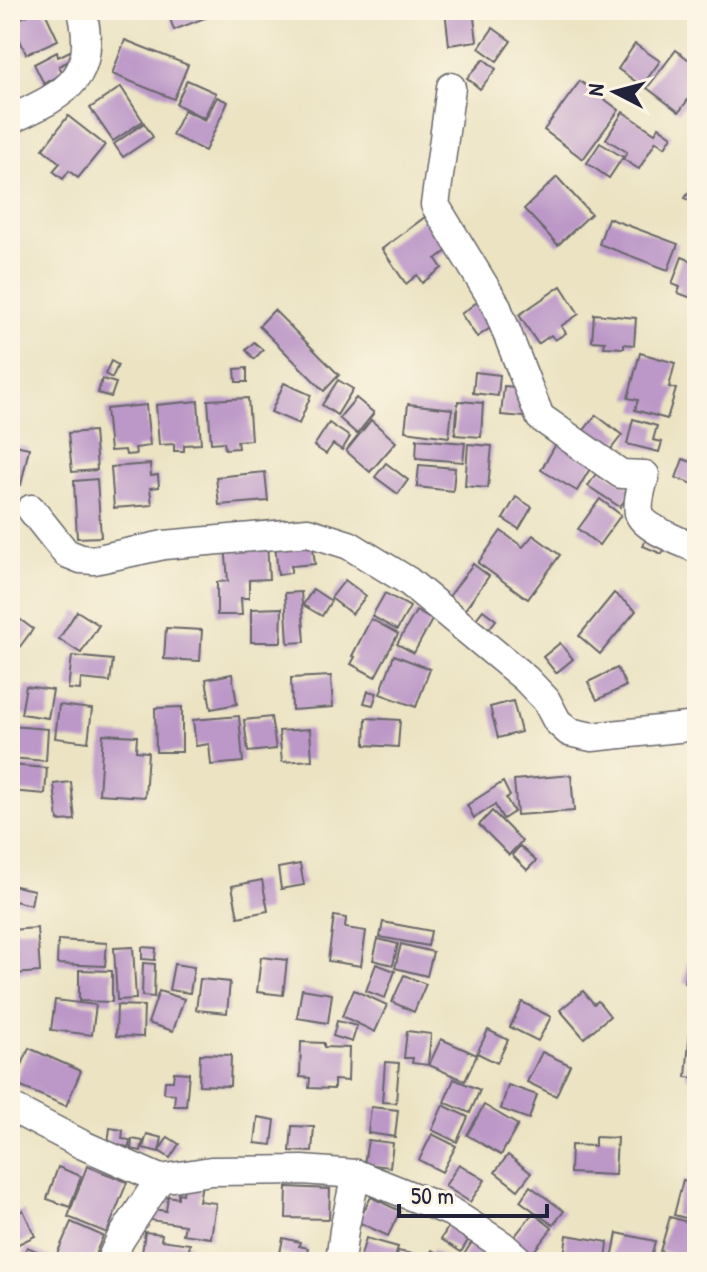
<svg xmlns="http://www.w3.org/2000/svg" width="707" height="1272" viewBox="0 0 707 1272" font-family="'Patrick Hand',sans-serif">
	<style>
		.building { fill: #bc98c8 }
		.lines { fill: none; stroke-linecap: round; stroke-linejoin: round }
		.minor-casing { stroke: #68666a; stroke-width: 31 }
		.minor { stroke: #fff; stroke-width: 28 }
	</style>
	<rect width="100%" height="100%" fill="#fcf5e5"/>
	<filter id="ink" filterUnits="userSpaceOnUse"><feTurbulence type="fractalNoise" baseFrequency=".0125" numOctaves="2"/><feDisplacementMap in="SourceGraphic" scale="16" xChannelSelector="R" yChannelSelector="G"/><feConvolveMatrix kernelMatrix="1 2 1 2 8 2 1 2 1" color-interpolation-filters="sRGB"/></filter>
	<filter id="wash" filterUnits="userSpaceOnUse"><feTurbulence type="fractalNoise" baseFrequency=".006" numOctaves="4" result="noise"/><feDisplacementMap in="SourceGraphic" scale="32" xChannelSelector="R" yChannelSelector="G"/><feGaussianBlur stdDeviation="1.8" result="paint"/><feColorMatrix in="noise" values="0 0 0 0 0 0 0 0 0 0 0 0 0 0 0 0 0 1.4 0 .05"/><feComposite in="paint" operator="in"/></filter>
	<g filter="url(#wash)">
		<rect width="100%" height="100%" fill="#ebe3c2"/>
		<g id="blocks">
			<g class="building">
				<path d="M39,10H44L58,40L26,54L12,22Z"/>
				<path d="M167,10H213L215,14L174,30Z"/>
				<path d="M445,10H473L477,41L449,45Z"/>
				<path d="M493,28L511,41L497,61L479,48Z"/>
				<path d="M125,40L188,65L174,99L112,74Z"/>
				<path d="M635,44L660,61L642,86L618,69Z"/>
				<path d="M78,47L81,55L59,66L63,74L44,84L34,64L57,52L58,57Z"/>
				<path d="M676,50L697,66V87L679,112L647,88Z"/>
				<path d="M484,59L496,69L480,89L467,78Z"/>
				<path d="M187,80L216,93L204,118L176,104Z"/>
				<path d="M580,81L619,110L583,159L544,130Z"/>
				<path d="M121,87L143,121L113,141L90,108Z"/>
				<path d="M217,97L228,102L205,151L172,135L184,110L205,120Z"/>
				<path d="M623,112L655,133L659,127L672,136L665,147L656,141L639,169L623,159L627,152L606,139Z"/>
				<path d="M68,116L105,145L78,178L69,171L63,179L53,171L60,163L43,149Z"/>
				<path d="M144,123L153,137L123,157L114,144Z"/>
				<path d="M600,143L623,157L609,178L587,163Z"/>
				<path d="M557,177L591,214L558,245L524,209Z"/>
				<path d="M697,180V206L685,198Z"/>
				<path d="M425,217L448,250L436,259L442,268L422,283L417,275L406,284L382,249Z"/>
				<path d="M608,218L678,244L668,270L599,244Z"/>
				<path d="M682,257L697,263V300L678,293L680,287L672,284Z"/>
				<path d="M561,286L579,314L561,326L566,333L555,340L551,335L538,344L519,315Z"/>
				<path d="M480,300L496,324L477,337L461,314Z"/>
				<path d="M274,310L339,375L324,391L259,326Z"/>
				<path d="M594,314L636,318L634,345L624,344V348L604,347L605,342L592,341Z"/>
				<path d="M254,342L263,350L254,359L246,350Z"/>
				<path d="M640,353L675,363L669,387L676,389L667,419L635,410L638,400L628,398Z"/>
				<path d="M111,361L118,365L112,378L105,374Z"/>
				<path d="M247,368V382H236L235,369Z"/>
				<path d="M475,372L500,375L498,396L473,393Z"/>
				<path d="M102,379L116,383L111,397L98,393Z"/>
				<path d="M338,380L353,389L337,415L322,405Z"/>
				<path d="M284,383L311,395L299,424L271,412Z"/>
				<path d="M504,386L527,388L524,417L501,415Z"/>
				<path d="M248,398L251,440L237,441L238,448L225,449L224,442L211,443L208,400Z"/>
				<path d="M356,398L374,413L357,434L339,418Z"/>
				<path d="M198,401L201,444L184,445V451H174V444L159,445L156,405Z"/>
				<path d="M458,401L483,403L481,437L455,435Z"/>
				<path d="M408,404L452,409L449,437L405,431Z"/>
				<path d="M146,405L150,446L135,448L136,454L126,455L125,450L110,451L106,409Z"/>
				<path d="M596,415L622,435L607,454L581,434Z"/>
				<path d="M633,419L657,426L653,440L662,442L659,452L627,444Z"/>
				<path d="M371,420L396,442L370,472L346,451Z"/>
				<path d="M329,423L350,437L342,450L333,444L326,454L314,446Z"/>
				<path d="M94,431L97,470L72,472L68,433Z"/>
				<path d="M417,439L465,443L463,462L416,458Z"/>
				<path d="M559,439L595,460L577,491L541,470Z"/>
				<path d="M10,444L29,448L21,485L10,482Z"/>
				<path d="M468,444L492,446L488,488L465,486Z"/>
				<path d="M683,459L697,464L693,484L676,478Z"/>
				<path d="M386,463L408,480L398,494L375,477Z"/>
				<path d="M150,464L151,476L158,475L159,487L150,488L152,505L114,508L111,467Z"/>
				<path d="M419,465L455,468L453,491L417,487Z"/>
				<path d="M600,468L632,489L620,507L588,486Z"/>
				<path d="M265,472L268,501L219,505L216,477Z"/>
				<path d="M97,479L101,537L77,538L74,481Z"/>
				<path d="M516,497L532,507L519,529L503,519Z"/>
				<path d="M600,499L621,515L599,545L578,529Z"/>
				<path d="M501,531L523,547L533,535L560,555L528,599L478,563Z"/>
				<path d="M649,532L667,540L662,554L643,546Z"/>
				<path d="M312,540L315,564L291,566V573L278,575L275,543Z"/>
				<path d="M267,541L269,579L249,580V598H241L242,615H217V582L228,581L225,544Z"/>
				<path d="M473,564L489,576L464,611L448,598Z"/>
				<path d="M345,580L366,596L352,614L331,598Z"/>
				<path d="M313,589L331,601L322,616L303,605Z"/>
				<path d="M301,592L305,642L288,643L285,593Z"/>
				<path d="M385,593L410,607L397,630L372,616Z"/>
				<path d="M614,593L636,611L600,654L579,636Z"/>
				<path d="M282,608L281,642H251V609Z"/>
				<path d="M483,610L496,620L489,629L476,619Z"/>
				<path d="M77,611L99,625L81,653L59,639Z"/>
				<path d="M416,611L432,620L414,653L397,644Z"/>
				<path d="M10,612L33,629L13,656L10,654Z"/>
				<path d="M371,619L398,634L375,677L351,664L355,657L352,656Z"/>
				<path d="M166,628L202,630L200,661L164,659Z"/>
				<path d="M560,643L573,659L556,673L543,657Z"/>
				<path d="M394,655L430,669L416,707L380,694Z"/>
				<path d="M72,656L113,660L110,682L81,679L80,690L68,689Z"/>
				<path d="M617,668L626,686L597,700L588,682Z"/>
				<path d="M232,674L237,704L211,709L206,679Z"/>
				<path d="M331,676L333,707L292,710L291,678Z"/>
				<path d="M26,686L53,690L48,718L21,714Z"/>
				<path d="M368,691L377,693L373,705L364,703Z"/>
				<path d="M513,701L521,732L498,738L490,707Z"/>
				<path d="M59,705L92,709L88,742L55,738Z"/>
				<path d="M182,707V752H156L155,708Z"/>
				<path d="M239,716L243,762L211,765L209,744L196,746L193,720Z"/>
				<path d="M271,717L276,749L248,752L244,720Z"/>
				<path d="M366,718L400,720L398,747L365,745Z"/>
				<path d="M10,726L48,729L46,761L10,758Z"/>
				<path d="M310,729L312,760L282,762L279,731Z"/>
				<path d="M103,734L137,736L136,751L148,752L145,797L99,794Z"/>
				<path d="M10,765L47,768L45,794L10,791Z"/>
				<path d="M571,775L574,811L517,815L514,780Z"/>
				<path d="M71,782L75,820L58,821L54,784Z"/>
				<path d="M503,782L510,796L506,798L514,812L503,819L495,805L474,818L467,805Z"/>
				<path d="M492,811L522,841L509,855L479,825Z"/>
				<path d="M520,846L536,861L527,870L512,855Z"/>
				<path d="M300,864L304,885L281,889L278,868Z"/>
				<path d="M262,880L268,911L238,917L232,886Z"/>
				<path d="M10,885L34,890L31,905L10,900Z"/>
				<path d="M334,916L346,918L345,928L366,931L361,966L328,961Z"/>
				<path d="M383,922L431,931L428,946L380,937Z"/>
				<path d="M37,928L40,972L13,974L10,930Z"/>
				<path d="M378,939L398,944L393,965L373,960Z"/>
				<path d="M58,940L107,943L105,966L57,964Z"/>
				<path d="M401,944L433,952L427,976L395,968Z"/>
				<path d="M133,947L136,999L117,1000L114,948Z"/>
				<path d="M142,947L156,948L155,960L142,959Z"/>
				<path d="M261,957L287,960L283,995L257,992Z"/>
				<path d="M143,963L155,964L154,997L142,996Z"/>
				<path d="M687,963L697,965V1009L692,1008L695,985L684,983Z"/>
				<path d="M174,964L194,967L190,993L169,990Z"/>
				<path d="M376,964L395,971L385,998L366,991Z"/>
				<path d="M79,970L112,971V1002L79,1001Z"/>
				<path d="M404,975L426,984L414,1012L392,1002Z"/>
				<path d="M200,979L230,982L227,1013L196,1010Z"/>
				<path d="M302,989L332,994L328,1023L297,1018Z"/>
				<path d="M354,990L387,1005L375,1032L342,1016Z"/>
				<path d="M159,991L184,999L173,1031L148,1023Z"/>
				<path d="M583,991L594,1004L598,1001L610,1016L584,1038L560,1010Z"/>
				<path d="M55,1000L96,1005L92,1035L51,1030Z"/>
				<path d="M522,1002L551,1017L538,1041L510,1027Z"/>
				<path d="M117,1005L144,1006L143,1037L116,1036Z"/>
				<path d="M337,1021L357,1026L352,1042L333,1036Z"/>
				<path d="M690,1029L697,1030V1078L686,1077Z"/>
				<path d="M488,1030L508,1040L497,1063L477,1053Z"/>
				<path d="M407,1031L431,1034L428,1065L412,1063L413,1058H404Z"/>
				<path d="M441,1039L477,1055L465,1081L429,1065Z"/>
				<path d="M301,1042L324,1043V1047L349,1048L348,1081L334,1080V1089L309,1088L310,1078L300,1077Z"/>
				<path d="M29,1048L81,1071L66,1106L14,1084Z"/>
				<path d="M542,1052L570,1065L556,1096L527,1082Z"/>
				<path d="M200,1054L231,1055L230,1086L199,1085Z"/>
				<path d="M385,1062L399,1063L396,1103L382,1102Z"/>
				<path d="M174,1072L189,1073L186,1106H174L175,1094L164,1093L165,1081H173Z"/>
				<path d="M454,1079L480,1090L470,1113L444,1102Z"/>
				<path d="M508,1085L537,1095L529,1119L501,1109Z"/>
				<path d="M443,1105L468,1117L457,1142L432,1130Z"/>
				<path d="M484,1105L518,1125L501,1155L467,1135Z"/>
				<path d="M371,1107L398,1110L395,1137L368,1133Z"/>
				<path d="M258,1117L275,1120L272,1145L255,1143Z"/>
				<path d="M292,1126L314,1127L312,1152L290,1151Z"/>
				<path d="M110,1128L123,1130L122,1139L130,1140L129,1147L108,1144Z"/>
				<path d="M147,1134L162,1138L159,1152L143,1148Z"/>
				<path d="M432,1134L456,1146L442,1172L419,1160Z"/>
				<path d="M168,1137L179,1144L170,1158L159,1151Z"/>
				<path d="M595,1137L617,1138L615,1175L570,1173L571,1145L595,1146Z"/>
				<path d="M132,1139L143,1141L141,1151L131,1149Z"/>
				<path d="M368,1140L393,1143L390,1167L364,1164Z"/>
				<path d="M696,1146H697V1177L688,1175Z"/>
				<path d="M508,1155L531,1173L518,1190L495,1172Z"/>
				<path d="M459,1164L485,1180L470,1202L445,1186Z"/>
				<path d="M87,1166L127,1182L107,1233L68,1217Z"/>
				<path d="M58,1167L81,1176L70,1207L47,1199Z"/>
				<path d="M683,1180L697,1183V1221L674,1215Z"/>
				<path d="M185,1181L202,1184L199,1201L216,1203L211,1238L183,1234L185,1225L150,1220L152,1209L166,1211L168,1196L178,1198V1193L183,1194Z"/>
				<path d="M530,1186L564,1211L553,1225L520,1201Z"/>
				<path d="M287,1187L330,1189L329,1219L286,1218Z"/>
				<path d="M371,1197L400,1211L388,1236L358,1222Z"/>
				<path d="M23,1210L35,1236L10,1248V1216Z"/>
				<path d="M533,1213L552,1228L530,1256L511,1241Z"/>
				<path d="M670,1217L697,1225L695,1261L660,1251Z"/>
				<path d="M453,1219L473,1232L461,1252L441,1239Z"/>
				<path d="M71,1222L103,1236L92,1262H76L57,1254Z"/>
				<path d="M145,1232L162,1234L161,1240L190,1244L187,1262H161L162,1256L142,1253Z"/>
				<path d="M617,1233L655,1241L650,1262L612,1259Z"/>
				<path d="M567,1235L608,1242L606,1262H563Z"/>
				<path d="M476,1236L499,1252L493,1262H470L463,1256Z"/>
				<path d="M283,1238L300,1242L299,1246L308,1248L305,1262L294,1261L296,1256L280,1253Z"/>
				<path d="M366,1238L398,1247L394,1262H359Z"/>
				<path d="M27,1247L51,1257L49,1262H20Z"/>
				<path d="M432,1250L453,1262H425Z"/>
				<path d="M398,1251L417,1255L416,1262H396Z"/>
			</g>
		</g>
	</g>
	<g filter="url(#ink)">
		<use href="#blocks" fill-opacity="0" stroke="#68666a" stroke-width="2"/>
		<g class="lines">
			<g class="minor-casing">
				<g id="minor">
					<path d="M451,87L435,205L496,305L540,417L621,474L645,475C642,487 637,500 639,513C643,528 682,542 697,549"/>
					<path d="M10,120C66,93 98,80 82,10"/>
					<path d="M31,509L66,553L81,559L94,560L164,545L308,532L349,545L408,581L526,679L546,700L557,721L569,732L592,737L697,726"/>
					<path d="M10,1107L83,1145L160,1179L211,1171L303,1170L356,1174L451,1212L502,1245L521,1262"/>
					<path d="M110,1262L120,1240L160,1179"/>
					<path d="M340,1262L344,1230L356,1174"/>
				</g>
			</g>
			<use href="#minor" class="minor"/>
		</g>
	</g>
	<rect width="707" height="1272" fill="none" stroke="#fcf5e5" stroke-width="40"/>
	<g transform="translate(615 92) rotate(276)" stroke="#fcf5e5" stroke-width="6" paint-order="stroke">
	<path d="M0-6L14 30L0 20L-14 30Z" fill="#22223b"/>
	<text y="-12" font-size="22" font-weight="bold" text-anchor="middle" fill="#22223b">N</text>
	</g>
	<path d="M399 1204v12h148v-12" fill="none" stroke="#22223b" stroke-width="4"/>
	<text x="411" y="1204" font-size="24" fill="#22223b" stroke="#fcf5e5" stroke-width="6" paint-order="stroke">50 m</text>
</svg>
